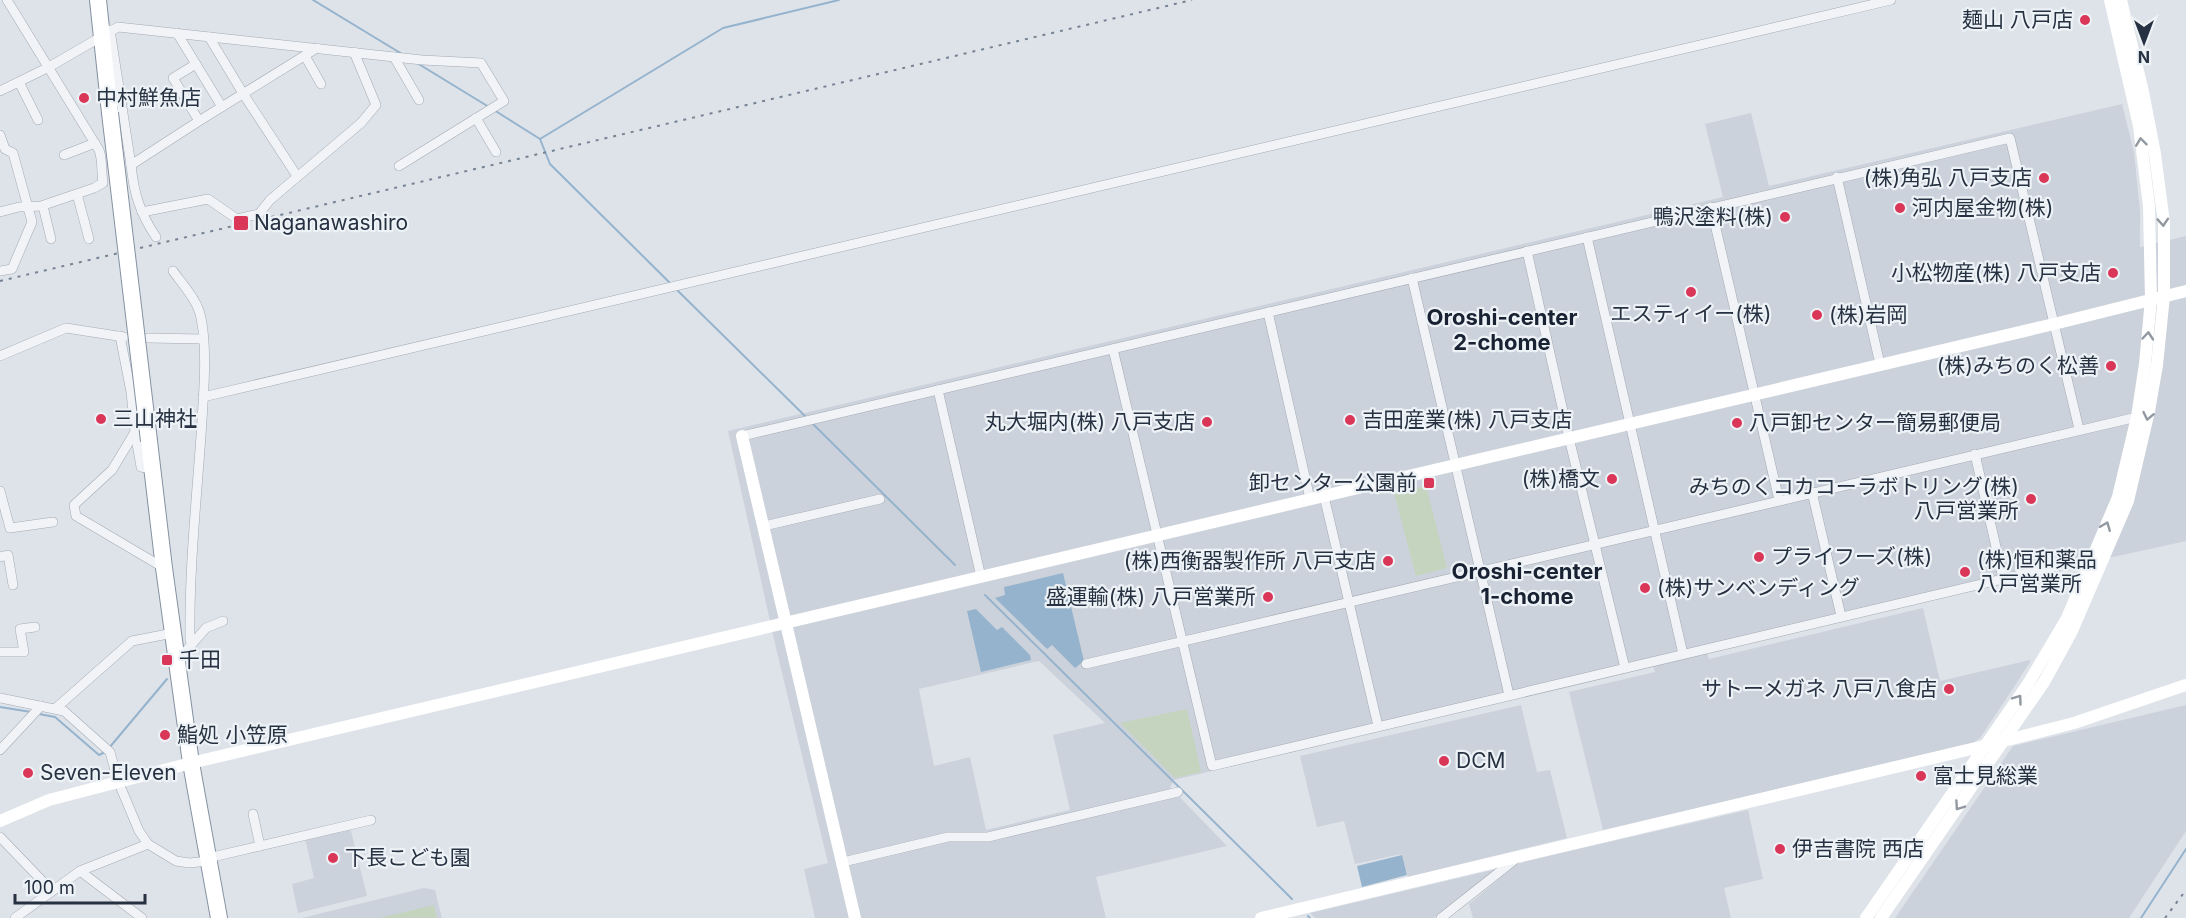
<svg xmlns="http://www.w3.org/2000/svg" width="2186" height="918" viewBox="0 0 2186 918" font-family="Inter,'Noto Sans JP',sans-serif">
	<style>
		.built { fill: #ccd2db; fill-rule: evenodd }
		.green { fill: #c5d4be }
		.water { fill: #95b3cd }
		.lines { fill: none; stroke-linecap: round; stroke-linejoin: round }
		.stream { stroke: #95b3cd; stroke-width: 2 }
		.street-casing { stroke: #a3aab3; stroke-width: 10 }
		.highway-casing { stroke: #8491a1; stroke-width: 18 }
		.street { stroke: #f1f3f7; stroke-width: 9 }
		.secondary { stroke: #fff; stroke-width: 12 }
		.highway { stroke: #fff; stroke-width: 16 }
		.rail { stroke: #768394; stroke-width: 2; stroke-dasharray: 3 6; stroke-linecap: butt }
		.highway-bridge-casing { stroke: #8491a1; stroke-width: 18; stroke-linecap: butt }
		.highway-bridge { stroke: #fff; stroke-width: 16 }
		.oneway { stroke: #9298a0 }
		.poi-dot { fill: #da3658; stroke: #edf2f6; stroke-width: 2 }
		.labels { text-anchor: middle; stroke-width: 4.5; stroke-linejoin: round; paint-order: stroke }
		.poi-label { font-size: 21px; fill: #263141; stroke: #edf2f6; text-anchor: start }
		.neighbourhood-label { font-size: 22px; font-weight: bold; fill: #182232; stroke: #edf2f6 }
	</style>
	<rect width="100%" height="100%" fill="#dee3e9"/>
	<g class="built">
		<path d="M2122,104L2134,152L2140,211V247L2186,236V541L2118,556L2083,562L1707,653L1709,659L1923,608L1940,681L2030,660V662L2014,687L1980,738L1973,743L1603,830L1569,692L1655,672L1653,666L1174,780L1170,787L1227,846L1096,877L1106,918H815L804,869L828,863L776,648L728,431L1723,197L1705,124L1751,113L1769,186ZM1039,661L1105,723L1053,735L1070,810L986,830L970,757L934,766L919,689Z"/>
		<path d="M1521,705L1537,772L1550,770L1567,838L1408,877L1401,854L1355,864L1344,821L1317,827L1300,756Z"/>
		<path d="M2186,705V831L2129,918H1895L2013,746Z"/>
		<path d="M1748,810L1763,879L1724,888L1731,918H1473L1469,904L1516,865L1526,861Z"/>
		<path d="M350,827L367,896L298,913L292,884L314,878L305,838Z"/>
		<path d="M1497,869L1434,918H1315L1310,913Z"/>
		<path d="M424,888L435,890L442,918H302Z"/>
	</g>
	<g class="green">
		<path d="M1426,486L1447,568L1416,576L1394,493Z"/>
		<path d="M1187,709L1201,772L1175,778L1120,723Z"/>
		<path d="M434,905L437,918H379Z"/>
	</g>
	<g class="water">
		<path d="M1063,573L1084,661L1075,668L1052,645L1047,649L995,598L1005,595L1004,587Z"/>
		<path d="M976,609L997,630L1002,627L1030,655L1031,660L981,672L967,611Z"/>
		<path d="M1402,855L1407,875L1362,887L1357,866Z"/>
	</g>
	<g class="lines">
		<g class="stream">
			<path d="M313,0L402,54"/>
			<path d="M417,63L489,107"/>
			<path d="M494,110L540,139L550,164L671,284"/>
			<path d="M540,139L723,28L839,0"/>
			<path d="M675,288L806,417"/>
			<path d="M812,423L955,565"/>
			<path d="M985,595L1292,899"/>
			<path d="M0,707L31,712"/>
			<path d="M39,714L55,717L99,755L105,752"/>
			<path d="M109,748L167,679"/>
			<path d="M1308,916L1310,918"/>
			<path d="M2141,918L2186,849"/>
		</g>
		<g class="street-casing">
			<g id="street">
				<path d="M110,30L131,165L199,121L317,48"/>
				<path d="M177,33L222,107"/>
				<path d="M209,37L244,95L297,176"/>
				<path d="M305,56L321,84"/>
				<path d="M394,57L419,100"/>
				<path d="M196,64L173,78L199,121"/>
				<path d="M19,82L38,120"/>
				<path d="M0,91L49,67L118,27L422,60L481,63L504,101L399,166"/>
				<path d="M476,118L496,152"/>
				<path d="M0,135L5,149L13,153L32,222L12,269L0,271"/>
				<path d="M64,155L95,143"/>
				<path d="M131,165C134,194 140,213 156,237"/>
				<path d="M1837,177L1880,364"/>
				<path d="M77,194L89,239"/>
				<path d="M43,206L51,239"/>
				<path d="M1711,207L1779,500"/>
				<path d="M0,212L19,207L41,206L94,188L103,183C101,171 103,161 99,150L7,0"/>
				<path d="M142,212L208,199L237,219L259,214L270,200L361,123L376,105L354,52"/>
				<path d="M1587,237L1683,654"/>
				<path d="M1527,251L1569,438L1625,668"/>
				<path d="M173,271C183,285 198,301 201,318C208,352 203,400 201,436C196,504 189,572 190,640L192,643"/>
				<path d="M1412,278L1509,695"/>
				<path d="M1268,312L1310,499"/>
				<path d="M120,336L131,392L135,432L112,470L74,505L76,516L164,568"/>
				<path d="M148,338L203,339"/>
				<path d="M1113,349L1212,766L2075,562L2094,570"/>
				<path d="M0,356L66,328L124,337"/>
				<path d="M938,390L981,577"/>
				<path d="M203,397L1891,0"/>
				<path d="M135,432L141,467L152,469"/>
				<path d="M742,436L2010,138L2079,429"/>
				<path d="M1975,454L2003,578"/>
				<path d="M0,491L10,528L53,522"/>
				<path d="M1812,492L1841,616"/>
				<path d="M1324,496L1378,726"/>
				<path d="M764,526L880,499"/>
				<path d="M0,557L8,555L13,585"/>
				<path d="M0,652H24L20,629L35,627"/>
				<path d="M178,660L206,628L223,621"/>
				<path d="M1086,664L2137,417"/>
				<path d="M0,698L64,711L110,752L118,781L139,831L148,844L176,861L189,863L209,861"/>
				<path d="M56,708L132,641L173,633"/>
				<path d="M0,750L41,706"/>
				<path d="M253,814L260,846"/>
				<path d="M0,837L52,891"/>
				<path d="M208,858L371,820"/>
				<path d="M843,862L948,837H988L1178,792"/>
				<path d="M80,871L142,918"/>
				<path d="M15,918L80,871L148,844"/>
				<path d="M1441,918L1517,858"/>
			</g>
		</g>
		<g class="highway-casing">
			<g id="highway">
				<path d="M98,0L110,113"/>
				<path d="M149,441L164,568L191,763L219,918"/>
			</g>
		</g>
		<use href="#street" class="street"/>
		<g class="secondary">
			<path d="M742,436L855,918"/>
			<path d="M0,821L49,800L191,763L2054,324L2186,291"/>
			<path d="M1261,918L1984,746L2074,723L2186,685"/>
			<path d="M1866,918L2028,684L2067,618L2118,497L2137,417L2145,364L2151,299L2149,206L2139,126L2110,0"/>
			<path d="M1881,918L2044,682L2072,631L2128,501L2149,411L2157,365L2164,296V223L2155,154L2143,92L2121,0"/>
		</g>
		<use href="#highway" class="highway"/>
		<g class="rail">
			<path d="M0,281L1192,0"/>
			<path d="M2165,918L2186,890"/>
		</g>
		<g class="highway-bridge-casing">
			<path id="highway-bridge" d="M110,113L149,441"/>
		</g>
		<use href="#highway-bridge" class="highway-bridge"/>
	</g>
	<defs><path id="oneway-chevron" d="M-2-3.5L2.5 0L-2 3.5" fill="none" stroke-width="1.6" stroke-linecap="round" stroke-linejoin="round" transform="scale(1.5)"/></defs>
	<g class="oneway">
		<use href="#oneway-chevron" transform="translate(2141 142) rotate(-97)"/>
		<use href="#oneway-chevron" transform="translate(2163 222) rotate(86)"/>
		<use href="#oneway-chevron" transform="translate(2148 336) rotate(-85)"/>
		<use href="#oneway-chevron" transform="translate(2148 416) rotate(102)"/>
		<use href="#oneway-chevron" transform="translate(2106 526) rotate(-68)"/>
		<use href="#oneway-chevron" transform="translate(2018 699) rotate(-54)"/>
		<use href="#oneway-chevron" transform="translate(1959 806) rotate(125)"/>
	</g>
	<g class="poi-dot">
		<circle cx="2085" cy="20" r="6"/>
		<circle cx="84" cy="98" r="6"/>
		<circle cx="2044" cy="178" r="6"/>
		<circle cx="1900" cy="208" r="6"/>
		<circle cx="1785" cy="217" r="6"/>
		<rect x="233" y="215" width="16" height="16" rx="3"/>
		<circle cx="2113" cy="273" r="6"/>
		<circle cx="1691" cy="292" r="6"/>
		<circle cx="1817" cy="315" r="6"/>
		<circle cx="2111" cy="366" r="6"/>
		<circle cx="101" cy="419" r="6"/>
		<circle cx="1350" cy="420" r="6"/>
		<circle cx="1207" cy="422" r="6"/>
		<circle cx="1737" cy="423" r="6"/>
		<circle cx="1612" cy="479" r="6"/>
		<rect x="1423" y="477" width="12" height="12" rx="3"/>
		<circle cx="2031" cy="499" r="6"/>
		<circle cx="1759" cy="557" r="6"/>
		<circle cx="1388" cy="561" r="6"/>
		<circle cx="1965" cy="572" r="6"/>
		<circle cx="1645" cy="588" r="6"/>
		<circle cx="1268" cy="597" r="6"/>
		<rect x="161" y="654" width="12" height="12" rx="3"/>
		<circle cx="1949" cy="689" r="6"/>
		<circle cx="165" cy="735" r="6"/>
		<circle cx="1444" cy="761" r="6"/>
		<circle cx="28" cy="773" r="6"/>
		<circle cx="1921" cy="776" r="6"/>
		<circle cx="1780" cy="849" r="6"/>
		<circle cx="333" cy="858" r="6"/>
	</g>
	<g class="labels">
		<g class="poi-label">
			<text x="2073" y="27" text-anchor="end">麺山 八戸店</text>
			<text x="96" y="105">中村鮮魚店</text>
			<text x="2032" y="185" text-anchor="end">(株)角弘 八戸支店</text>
			<text x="1912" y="215">河内屋金物(株)</text>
			<text x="1773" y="224" text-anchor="end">鴨沢塗料(株)</text>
			<text x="254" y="230">Naganawashiro</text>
			<text x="2101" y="280" text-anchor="end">小松物産(株) 八戸支店</text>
			<text x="1691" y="321" text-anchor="middle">エスティイー(株)</text>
			<text x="1829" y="322">(株)岩岡</text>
			<text x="2099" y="373" text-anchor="end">(株)みちのく松善</text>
			<text x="113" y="426">三山神社</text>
			<text x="1362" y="427">吉田産業(株) 八戸支店</text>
			<text x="1195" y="429" text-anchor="end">丸大堀内(株) 八戸支店</text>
			<text x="1749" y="430">八戸卸センター簡易郵便局</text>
			<text x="1600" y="486" text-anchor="end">(株)橋文</text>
			<text x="1417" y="490" text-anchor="end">卸センター公園前</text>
			<text x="2019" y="494" text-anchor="end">みちのくコカコーラボトリング(株)<tspan x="2019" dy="24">八戸営業所</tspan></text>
			<text x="1771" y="564">プライフーズ(株)</text>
			<text x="1977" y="567">(株)恒和薬品<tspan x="1977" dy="24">八戸営業所</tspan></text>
			<text x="1376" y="568" text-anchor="end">(株)西衡器製作所 八戸支店</text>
			<text x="1657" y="595">(株)サンベンディング</text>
			<text x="1256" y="604" text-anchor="end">盛運輸(株) 八戸営業所</text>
			<text x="179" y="667">千田</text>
			<text x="1937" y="696" text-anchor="end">サトーメガネ 八戸八食店</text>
			<text x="177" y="742">鮨処 小笠原</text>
			<text x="1456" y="768">DCM</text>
			<text x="40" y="780">Seven-Eleven</text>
			<text x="1933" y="783">富士見総業</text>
			<text x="1792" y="856">伊吉書院 西店</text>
			<text x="345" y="865">下長こども園</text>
		</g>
		<g class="neighbourhood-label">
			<text x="1502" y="325">Oroshi-center<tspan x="1502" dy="25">2-chome</tspan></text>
			<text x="1527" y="579">Oroshi-center<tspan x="1527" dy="25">1-chome</tspan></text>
		</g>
	</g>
	<g transform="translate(2144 42) rotate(180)" stroke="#edf2f6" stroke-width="4.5" paint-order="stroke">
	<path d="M0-4.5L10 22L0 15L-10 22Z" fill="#263141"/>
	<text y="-9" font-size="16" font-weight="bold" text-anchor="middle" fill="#263141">N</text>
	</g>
	<path d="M15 894v9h130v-9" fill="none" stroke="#263141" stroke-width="3"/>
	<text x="24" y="894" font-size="18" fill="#263141" stroke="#edf2f6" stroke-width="4.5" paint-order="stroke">100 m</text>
</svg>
